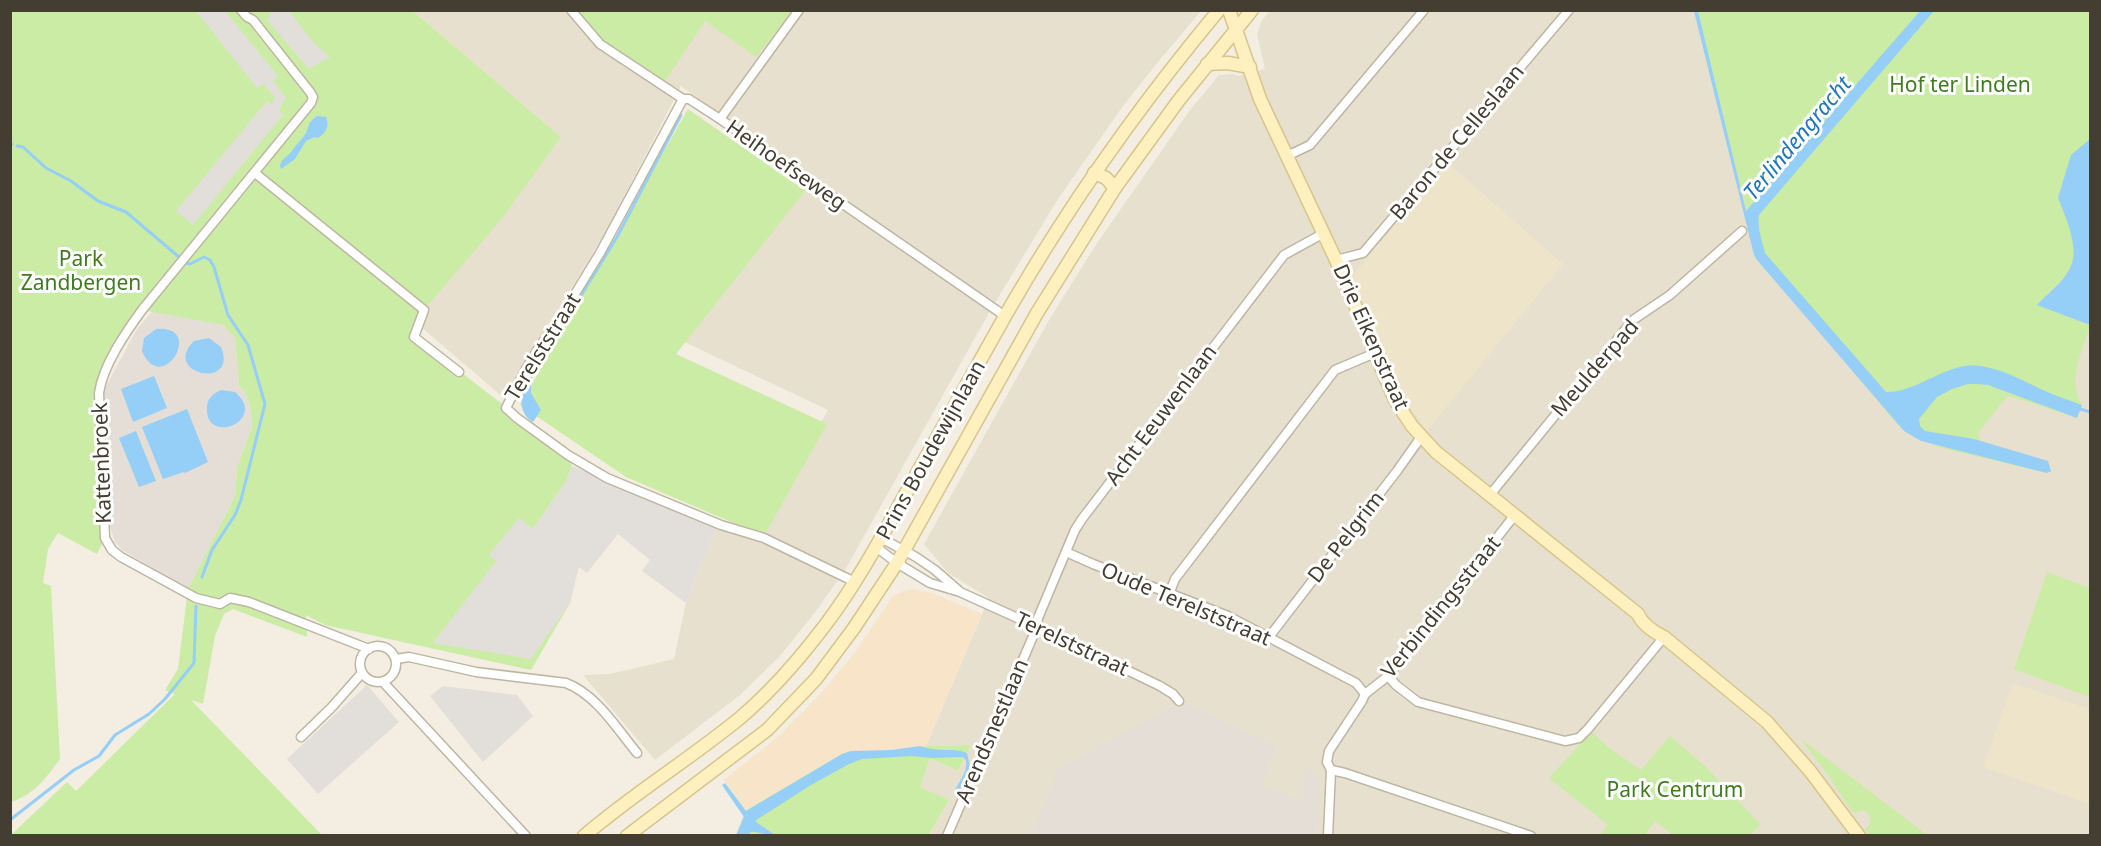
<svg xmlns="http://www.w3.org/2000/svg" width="2101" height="846" viewBox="0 0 2101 846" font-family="'Noto Sans',sans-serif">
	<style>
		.residential { fill: #e7e0ce }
		.commercial { fill: #f8e5c9 }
		.industrial { fill: #e4ded7 }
		.education { fill: #eee4c9 }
		.green { fill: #cbeca5 }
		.parking { fill: #e2dfdb }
		.water { fill: #95cef7 }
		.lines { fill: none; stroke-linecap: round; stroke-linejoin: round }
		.stream { stroke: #95cef7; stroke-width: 3 }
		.street-casing { stroke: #beb6a3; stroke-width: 11 }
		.secondary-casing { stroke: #d8c58b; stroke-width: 15 }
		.street { stroke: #fff; stroke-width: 8 }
		.secondary { stroke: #fff0bf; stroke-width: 12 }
		.labels { text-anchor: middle; stroke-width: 6; stroke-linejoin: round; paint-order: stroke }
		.park-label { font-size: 21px; fill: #417b20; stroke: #fff }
		.street-label { font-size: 21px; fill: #443d31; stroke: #fff }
		.water-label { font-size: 22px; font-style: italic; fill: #2177ba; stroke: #fff }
	</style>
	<rect width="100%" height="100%" fill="#f3eee1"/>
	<g class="residential">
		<path d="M413,11H1201L1158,62L1123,106L1058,199L990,311L845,570L816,611L779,657L740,695L655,760L583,675L610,674L674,659L686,603L718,525L755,534L828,410L676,338L804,174L681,86L608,228L504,398L413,320L561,137Z"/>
		<path d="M1270,11H2090V835L929,836L949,800L919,787L930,758L958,771L971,745L926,746L989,598L948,573L924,544L1049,320L1097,243L1190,110L1219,75L1234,74L1238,76L1265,69L1257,34L1262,20Z"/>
	</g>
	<path class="commercial" d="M913,589L932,593L982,614L926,746L887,751H851L745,811L724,780L780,735L823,691L855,652L892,597L903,591Z"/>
	<g class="industrial">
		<path d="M153,311L223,325L235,338L239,385L247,396L251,410L252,427L237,467L235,496L188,589L122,550L115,542L108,521L104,390L137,329Z"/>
		<path d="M1182,701L1277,746L1261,786L1304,801L1305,789L1300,785L1308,769L1316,774L1320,781L1318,835L1032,836L1059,768Z"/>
	</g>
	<g class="education">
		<path d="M1447,162L1563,264L1427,431L1403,397L1350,279Z"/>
		<path d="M2013,683L2090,709V804L1983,767Z"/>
	</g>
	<g class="green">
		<path d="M11,11H413L561,137L503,217L424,310L414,336L568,455L572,466L567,480L533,529L570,603L531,670L325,625L306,615L307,637L233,609L224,614L215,636L203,704L191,700L322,835H11L67,782L76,791L175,694L165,690L178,669L188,589L235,496L237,467L252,427L251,410L247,396L239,385L235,338L223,325L142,310L100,384L105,538L97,554L58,533L48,549L43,583L51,586L60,759C46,778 34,795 11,802Z"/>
		<path d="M575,11H793L756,57L705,21L665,81L601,41Z"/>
		<path d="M1695,11H2090V139L2087,141L2058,198C2066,218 2081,249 2069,270C2062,282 2047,294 2037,304L2090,325C2083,352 2066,378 2082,405L2077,418L2009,396L2004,400L1978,433L1981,444L2049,465L2051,471L2047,473L1938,447L1897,424L1769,270L1750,224Z"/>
		<path d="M688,109L805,191L676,354L827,424L764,536L626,477L520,405Z"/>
		<path d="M2047,572L2090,588V697L2014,669Z"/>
		<path d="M1593,733L1609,748L1641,770L1670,736L1704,765L1761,825L1749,835L1674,836L1655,821L1645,835H1600L1608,825L1549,778L1583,741Z"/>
		<path d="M1800,738L1927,835H1870L1865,829C1873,823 1871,817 1865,810L1853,813L1826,772Z"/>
		<path d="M971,745L958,771L930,758L920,787L949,800L929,835L736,836L745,811L842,754L851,751H887L926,746Z"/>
	</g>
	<g class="parking">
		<path d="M196,11H225L278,76L273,81L286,98L279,110L283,115L193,225L176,211L267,101L271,105L275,98L264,84L257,88Z"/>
		<path d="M272,11H289L313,42L330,57L309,69L267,20Z"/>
		<path d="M572,466L718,525L686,603L642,571L650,560L618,534L587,573L579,567L570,603L531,659L433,643L496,561L489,555L519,518L533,529L567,480Z"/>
		<path d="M367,685L399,722L318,794L287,759Z"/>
		<path d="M443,686L517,695L533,716L483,762L430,696Z"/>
	</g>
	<g class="water">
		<path d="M1694,11H1698L1746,211L1920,11H1934L1759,215C1757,227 1762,241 1765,253L1886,392C1910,393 1937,372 1960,367C1987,360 2019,379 2043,390C2056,396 2069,400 2082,405L2077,418L1988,385L1978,384H1968L1952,389L1937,397L1919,419L1920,426L1925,431L1974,439L2048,461L2051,471L2047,473L1921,441L1904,431L1757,260L1754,255Z"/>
		<path d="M317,116L326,117C330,126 326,133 318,138L315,137L306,141L295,159L281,169L280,166C282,157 287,158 292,151C295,146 300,141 304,136C311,126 305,125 317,116Z"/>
		<path d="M2090,139V325L2037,305C2047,294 2062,283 2069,270C2081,250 2066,218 2058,198L2071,155Z"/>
		<path d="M156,329C206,324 162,398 142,351L144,338Z"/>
		<path d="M209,338L221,347C239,391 160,374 194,341Z"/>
		<path d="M154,376L167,408L133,422L121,389Z"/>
		<path d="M531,377V393L541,410L533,422C516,412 520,390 531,377Z"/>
		<path d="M221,390L235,392C269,421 205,446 207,408C207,398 213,394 221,390Z"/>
		<path d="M187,409L208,462L185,473L184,472L163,479L142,427Z"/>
		<path d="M136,431L156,481L139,487L119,438Z"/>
		<path d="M920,746C938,753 953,747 967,753L970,766L959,792L955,790C960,780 968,771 966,760L963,757L931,758L911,756L862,759L849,764L811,785L756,820V822L775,835C765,836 758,831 751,832L748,835H736L744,817L722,785L725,783L746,811L842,754L851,751L892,750Z"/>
	</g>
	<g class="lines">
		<g class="stream">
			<path d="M10,144H12"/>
			<path d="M17,146L23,147L46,168L71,181L98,201L126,212L179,257"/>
			<path d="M186,263L190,264L204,257L210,260L214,267L228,315L248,345L265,404L241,500L235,515L212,550L202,577"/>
			<path d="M531,377L617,237L681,115"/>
			<path d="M2077,408L2090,412"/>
			<path d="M10,820L74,770L99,756L115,735L149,714L165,699L194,663L196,606"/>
		</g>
		<g class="street-casing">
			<g id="street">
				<path d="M241,10L247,17L253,20L310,92L313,97L311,103L142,310C126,332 103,365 99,393L105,538L112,550L121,557L196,598L220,604L230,598L249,602L369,649"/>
				<path d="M571,10L600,44L683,99H689L720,119L1005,316"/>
				<path d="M683,99L600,253L556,325C535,349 520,380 506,408L517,418L568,455L607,478L721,525L764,538L855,582"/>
				<path d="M720,119L799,10"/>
				<path d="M1287,156L1310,145L1424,10"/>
				<path d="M255,173L424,310L414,337L459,372"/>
				<path d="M1336,260L1363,253L1569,10"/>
				<path d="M1489,496L1633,320L1670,295L1742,231"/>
				<path d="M881,538L916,557L935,570L958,590"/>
				<path d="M876,547L897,563L930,583L960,592L1044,630L1160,686L1173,694L1179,701"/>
				<path d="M1066,552L1093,564L1228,616L1356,683L1365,694"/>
				<path d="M1169,594L1175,579L1335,370L1375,353"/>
				<path d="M1269,637L1397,471L1421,437"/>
				<circle cx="378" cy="664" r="18"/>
				<path d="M396,659L409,657L476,672L566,683C597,695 617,729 637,753"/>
				<path d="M1388,676L1396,685L1418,702L1565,741L1579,738L1588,729L1664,637"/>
				<path d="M383,682L526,836"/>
				<path d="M1365,694L1388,676L1514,516"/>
				<path d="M301,737L331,708L362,673"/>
				<path d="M1331,770L1345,773L1531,836"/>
				<path d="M1331,770L1327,762L1329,751L1362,701L1365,694"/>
				<path d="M947,836L1037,627L1038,618L1075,530L1082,519L1284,255L1324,233"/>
				<path d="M1328,836L1331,770"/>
			</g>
		</g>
		<g class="secondary-casing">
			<g id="secondary">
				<path d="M1229,10L1260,99L1336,260L1395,400L1412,426L1436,452L1638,614C1642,624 1654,632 1664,637L1767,722L1810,771L1859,836"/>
				<path d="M1207,64L1228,63L1250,67"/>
				<path d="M1094,173L1106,178L1115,188"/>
				<path d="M584,836C634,793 690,759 740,718C772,691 801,657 826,624C857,583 881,538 906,493C939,435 971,376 1004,318C1066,209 1138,107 1219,10"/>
				<path d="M627,836L767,730L816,679L854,628L897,563L1037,313L1115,188L1179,100L1252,10"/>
			</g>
		</g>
		<use href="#street" class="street"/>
		<use href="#secondary" class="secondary"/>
	</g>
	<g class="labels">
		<g class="park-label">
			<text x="1960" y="92">Hof ter Linden</text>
			<text x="81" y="266">Park<tspan x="81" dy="24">Zandbergen</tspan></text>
			<text x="1675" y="797">Park Centrum</text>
		</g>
		<g class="street-label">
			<text transform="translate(1457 142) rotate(-50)" y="7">Baron de Celleslaan</text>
			<text transform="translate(786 165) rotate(35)" y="7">Heihoefseweg</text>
			<text transform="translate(1371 337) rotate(66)" y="7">Drie Eikenstraat</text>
			<text transform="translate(543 347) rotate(-58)" y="7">Terelststraat</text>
			<text transform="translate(1595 368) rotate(-49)" y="7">Meulderpad</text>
			<text transform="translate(1161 415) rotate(-53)" y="7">Acht Eeuwenlaan</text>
			<text transform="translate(931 450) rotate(-61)" y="7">Prins Boudewijnlaan</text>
			<text transform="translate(102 463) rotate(-92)" y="7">Kattenbroek</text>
			<text transform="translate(1346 537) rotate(-52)" y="7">De Pelgrim</text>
			<text transform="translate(1186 604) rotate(23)" y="7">Oude Terelststraat</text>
			<text transform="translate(1441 607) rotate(-51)" y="7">Verbindingsstraat</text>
			<text transform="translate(1072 644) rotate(25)" y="7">Terelststraat</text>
			<text transform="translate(992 731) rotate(-67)" y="7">Arendsnestlaan</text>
		</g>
		<g class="water-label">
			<text transform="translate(1797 138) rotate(-50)" y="8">Terlindengracht</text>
		</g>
	</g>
	<rect width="2101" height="846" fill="none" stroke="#443d31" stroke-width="24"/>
</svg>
